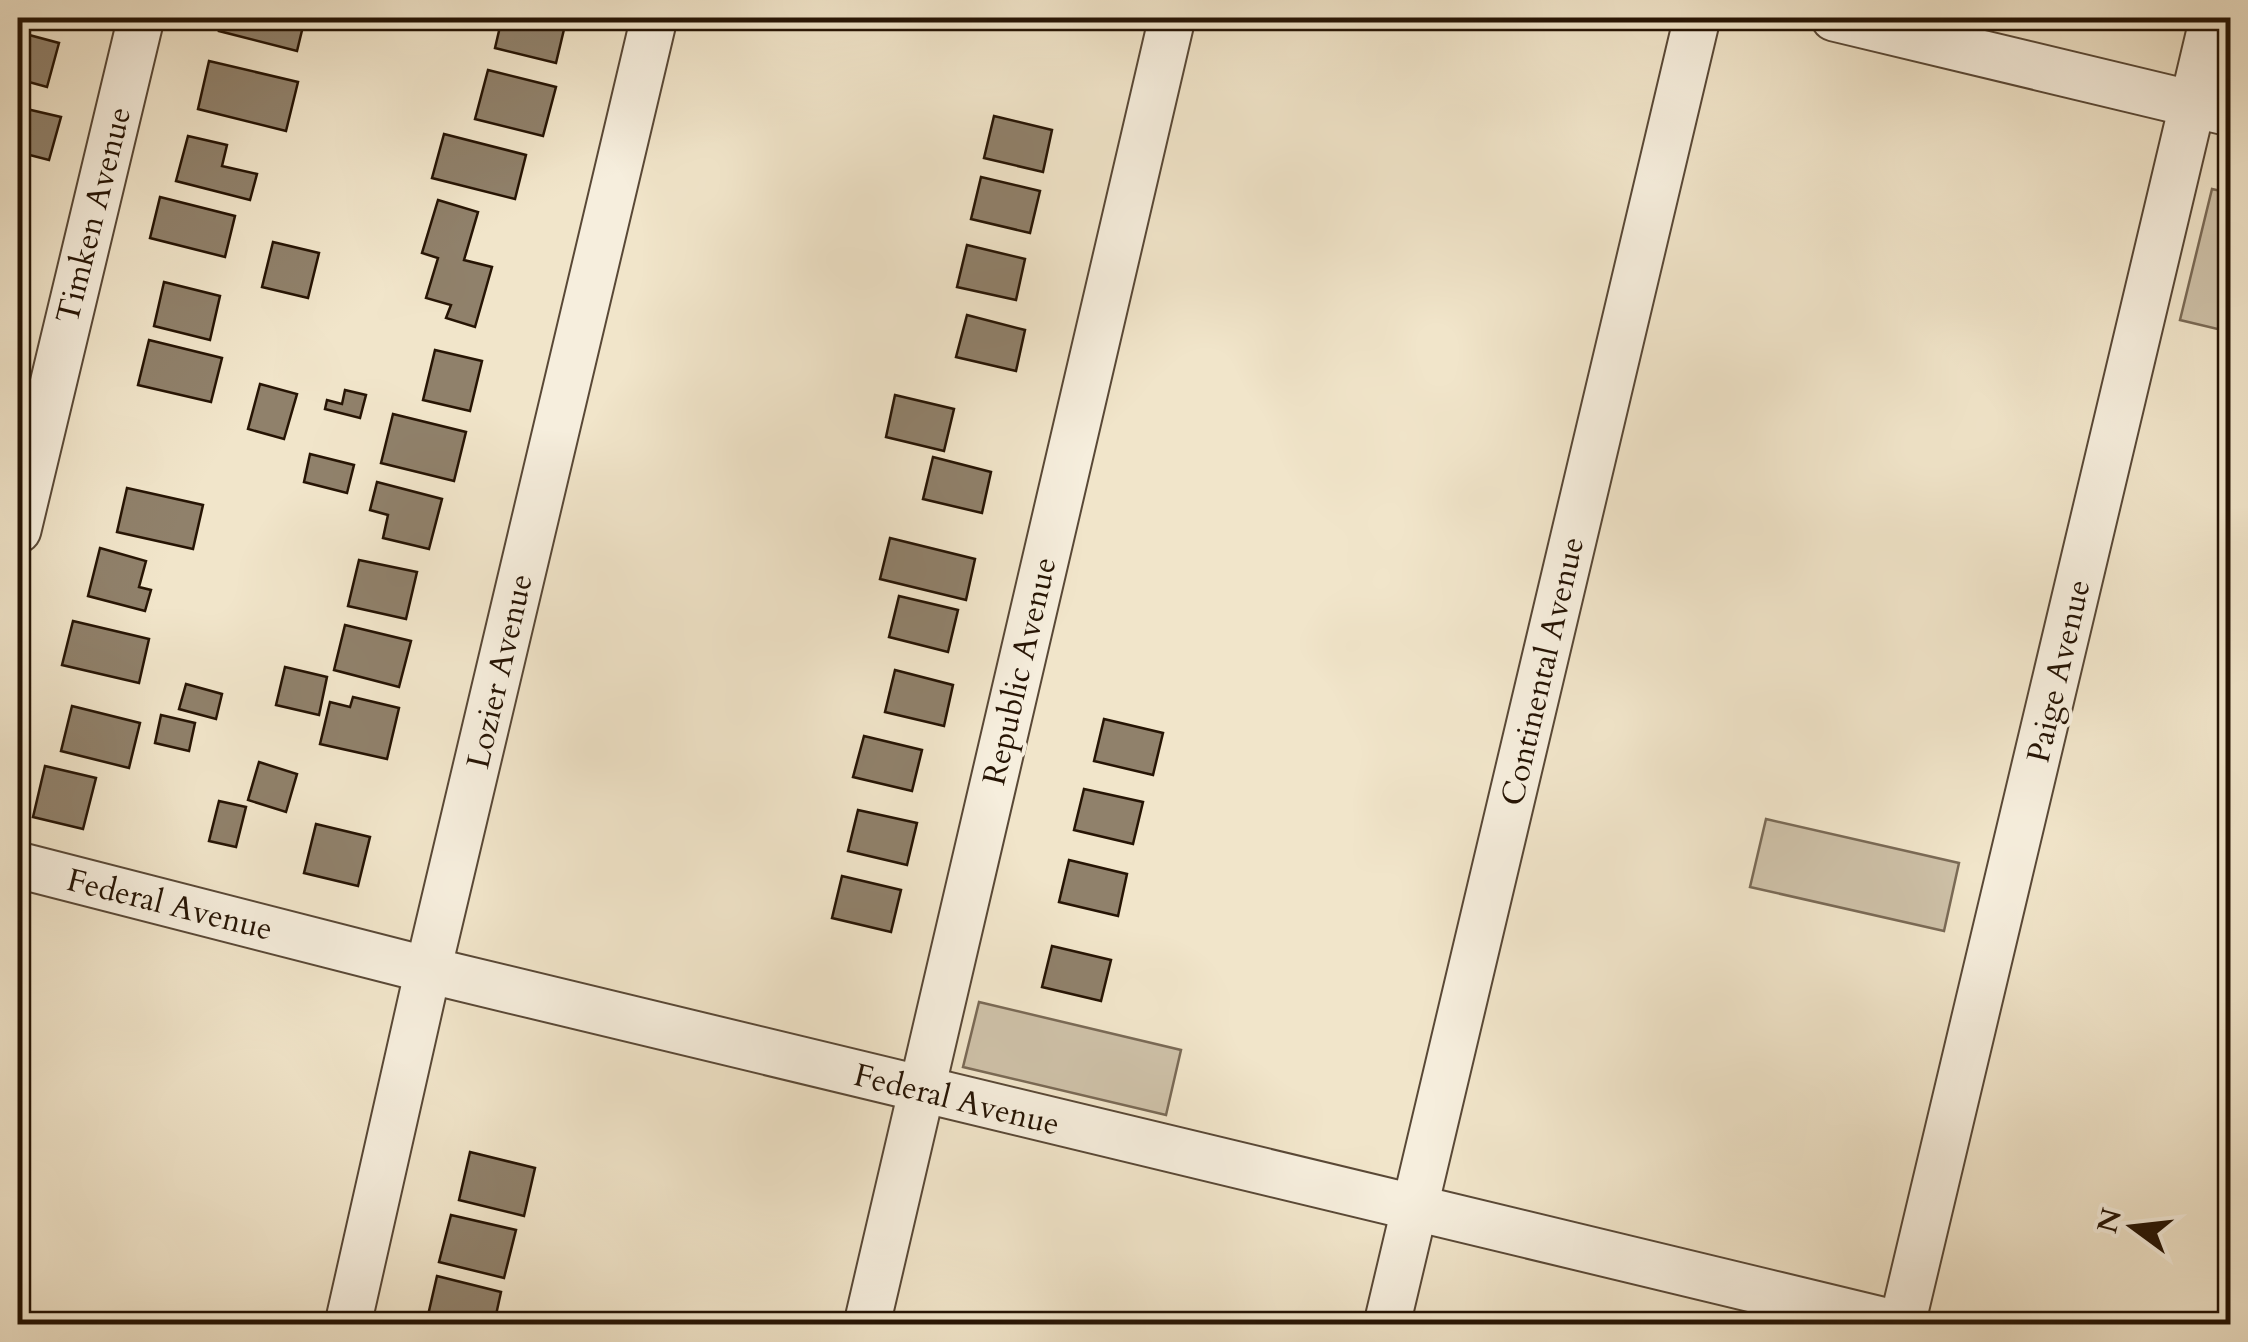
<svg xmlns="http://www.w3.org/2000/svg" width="2248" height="1342" viewBox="0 0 2248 1342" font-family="Cardo,serif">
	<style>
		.green { fill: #cec1a8; stroke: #7a6a56; stroke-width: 2.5 }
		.building { fill: #90816b; stroke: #261404; stroke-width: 2.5 }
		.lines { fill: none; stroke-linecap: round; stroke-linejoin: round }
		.street-casing { stroke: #594836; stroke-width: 49 }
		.street { stroke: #f6eedd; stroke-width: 45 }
		.labels { text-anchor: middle; stroke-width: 8; stroke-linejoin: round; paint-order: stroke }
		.street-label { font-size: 32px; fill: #261404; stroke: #f6eedd }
	</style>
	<rect width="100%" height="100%" fill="#f1e5ca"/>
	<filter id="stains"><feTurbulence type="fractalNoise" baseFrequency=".002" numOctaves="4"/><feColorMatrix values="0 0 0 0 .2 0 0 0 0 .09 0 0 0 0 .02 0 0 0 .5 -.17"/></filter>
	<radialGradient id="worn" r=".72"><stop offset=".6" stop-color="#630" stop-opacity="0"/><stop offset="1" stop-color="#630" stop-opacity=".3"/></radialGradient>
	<g class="green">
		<path d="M2212,189L2230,193V332L2180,320Z"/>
		<path d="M1766,819L1959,863L1944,931L1750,887Z"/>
		<path d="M979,1002L1181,1050L1166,1115L963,1067Z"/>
	</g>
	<g class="building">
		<path d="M223,18H305L297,51L219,31Z"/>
		<path d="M502,18L566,21L556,63L495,48Z"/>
		<path d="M18,32L59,43L47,87L18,79Z"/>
		<path d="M209,61L298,82L286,131L198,109Z"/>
		<path d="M488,70L556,87L543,136L475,119Z"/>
		<path d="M18,107L61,117L49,160L18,152Z"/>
		<path d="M994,116L1052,130L1043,172L984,158Z"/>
		<path d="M444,134L526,155L515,199L432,178Z"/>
		<path d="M188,136L227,145L222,166L257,174L250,200L176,181Z"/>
		<path d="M981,177L1040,191L1030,233L971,219Z"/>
		<path d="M160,197L235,216L225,257L150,238Z"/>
		<path d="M438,200L478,212L464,260L492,267L475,327L446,318L451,305L426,298L438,258L422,253Z"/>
		<path d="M273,242L319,253L308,298L262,287Z"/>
		<path d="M967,245L1025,259L1016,300L957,287Z"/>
		<path d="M164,282L220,296L210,340L154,326Z"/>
		<path d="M967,315L1025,330L1016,371L956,357Z"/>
		<path d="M149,340L222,358L211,402L138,385Z"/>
		<path d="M435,350L482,361L470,411L423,400Z"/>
		<path d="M260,384L297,394L284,439L248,429Z"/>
		<path d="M345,390L366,395L360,418L325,409L327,400L342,404Z"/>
		<path d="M895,395L954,409L944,451L886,437Z"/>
		<path d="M393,414L466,432L454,481L381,463Z"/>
		<path d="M310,454L354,465L347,493L304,482Z"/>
		<path d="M933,457L991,472L982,513L923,499Z"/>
		<path d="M377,482L442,499L429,549L383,538L388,515L370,510Z"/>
		<path d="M127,488L203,505L193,549L117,532Z"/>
		<path d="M890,538L975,559L966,600L880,579Z"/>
		<path d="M100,548L146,561L139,587L151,590L145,611L88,596Z"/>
		<path d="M359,560L417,572L406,619L348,606Z"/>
		<path d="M899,596L958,610L948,652L889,637Z"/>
		<path d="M73,621L149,639L139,683L62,665Z"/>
		<path d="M345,625L411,641L399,687L334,670Z"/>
		<path d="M285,667L327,677L319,715L276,705Z"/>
		<path d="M895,670L953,685L944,726L885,712Z"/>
		<path d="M186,684L222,694L216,719L179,709Z"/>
		<path d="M353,697L399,708L387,759L320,744L330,702L350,707Z"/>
		<path d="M72,706L140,723L129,768L61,751Z"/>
		<path d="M161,715L195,723L189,751L155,743Z"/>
		<path d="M1104,719L1163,733L1153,775L1094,761Z"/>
		<path d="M864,736L922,750L912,791L853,777Z"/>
		<path d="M259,762L297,774L286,812L248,800Z"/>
		<path d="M45,766L96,778L83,829L33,817Z"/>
		<path d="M1084,789L1143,802L1133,844L1074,830Z"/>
		<path d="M219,801L246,807L236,847L209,841Z"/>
		<path d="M858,810L917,823L907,865L848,851Z"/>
		<path d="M316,824L370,837L358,886L304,873Z"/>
		<path d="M1069,860L1127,874L1118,916L1059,902Z"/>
		<path d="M842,876L901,890L891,932L832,918Z"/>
		<path d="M1052,946L1111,960L1101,1001L1042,987Z"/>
		<path d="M470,1152L535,1168L524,1216L459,1200Z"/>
		<path d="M451,1215L516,1230L504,1278L439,1262Z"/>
		<path d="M437,1276L501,1292L494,1324H426Z"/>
	</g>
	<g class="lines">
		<g class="street-casing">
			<g id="street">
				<path d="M1834,18L2230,113"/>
				<path d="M18,530L141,18"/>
				<path d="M18,865L428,970L1898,1324"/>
				<path d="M348,1324L428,970L654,18"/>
				<path d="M867,1324L1172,18"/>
				<path d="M1387,1324L1697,18"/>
				<path d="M1902,1324L2213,18"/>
			</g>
		</g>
		<use href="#street" class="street"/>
	</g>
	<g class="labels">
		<g class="street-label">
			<text transform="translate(93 215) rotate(-76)" y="11">Timken Avenue</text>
			<text transform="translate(499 671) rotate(-77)" y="11">Lozier Avenue</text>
			<text transform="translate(1019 671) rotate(-77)" y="11">Republic Avenue</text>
			<text transform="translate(1542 671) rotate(-77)" y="11">Continental Avenue</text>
			<text transform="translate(2058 671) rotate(-77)" y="11">Paige Avenue</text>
			<text transform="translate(170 904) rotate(14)" y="11">Federal Avenue</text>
			<text transform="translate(957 1099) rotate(14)" y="11">Federal Avenue</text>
		</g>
	</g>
	<rect width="2248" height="1342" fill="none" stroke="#f1e5ca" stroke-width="60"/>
	<rect x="20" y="20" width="2208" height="1302" fill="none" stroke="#261404" stroke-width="5"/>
	<rect x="30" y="30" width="2188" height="1282" fill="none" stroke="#261404" stroke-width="2.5"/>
	<g transform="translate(2133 1227) rotate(285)" stroke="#f6eedd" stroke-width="8" paint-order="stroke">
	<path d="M0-8L18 38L0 25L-18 38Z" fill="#261404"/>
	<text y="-15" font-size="28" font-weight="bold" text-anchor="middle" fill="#261404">N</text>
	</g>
	<rect width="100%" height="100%" filter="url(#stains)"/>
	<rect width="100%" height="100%" fill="url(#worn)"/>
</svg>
